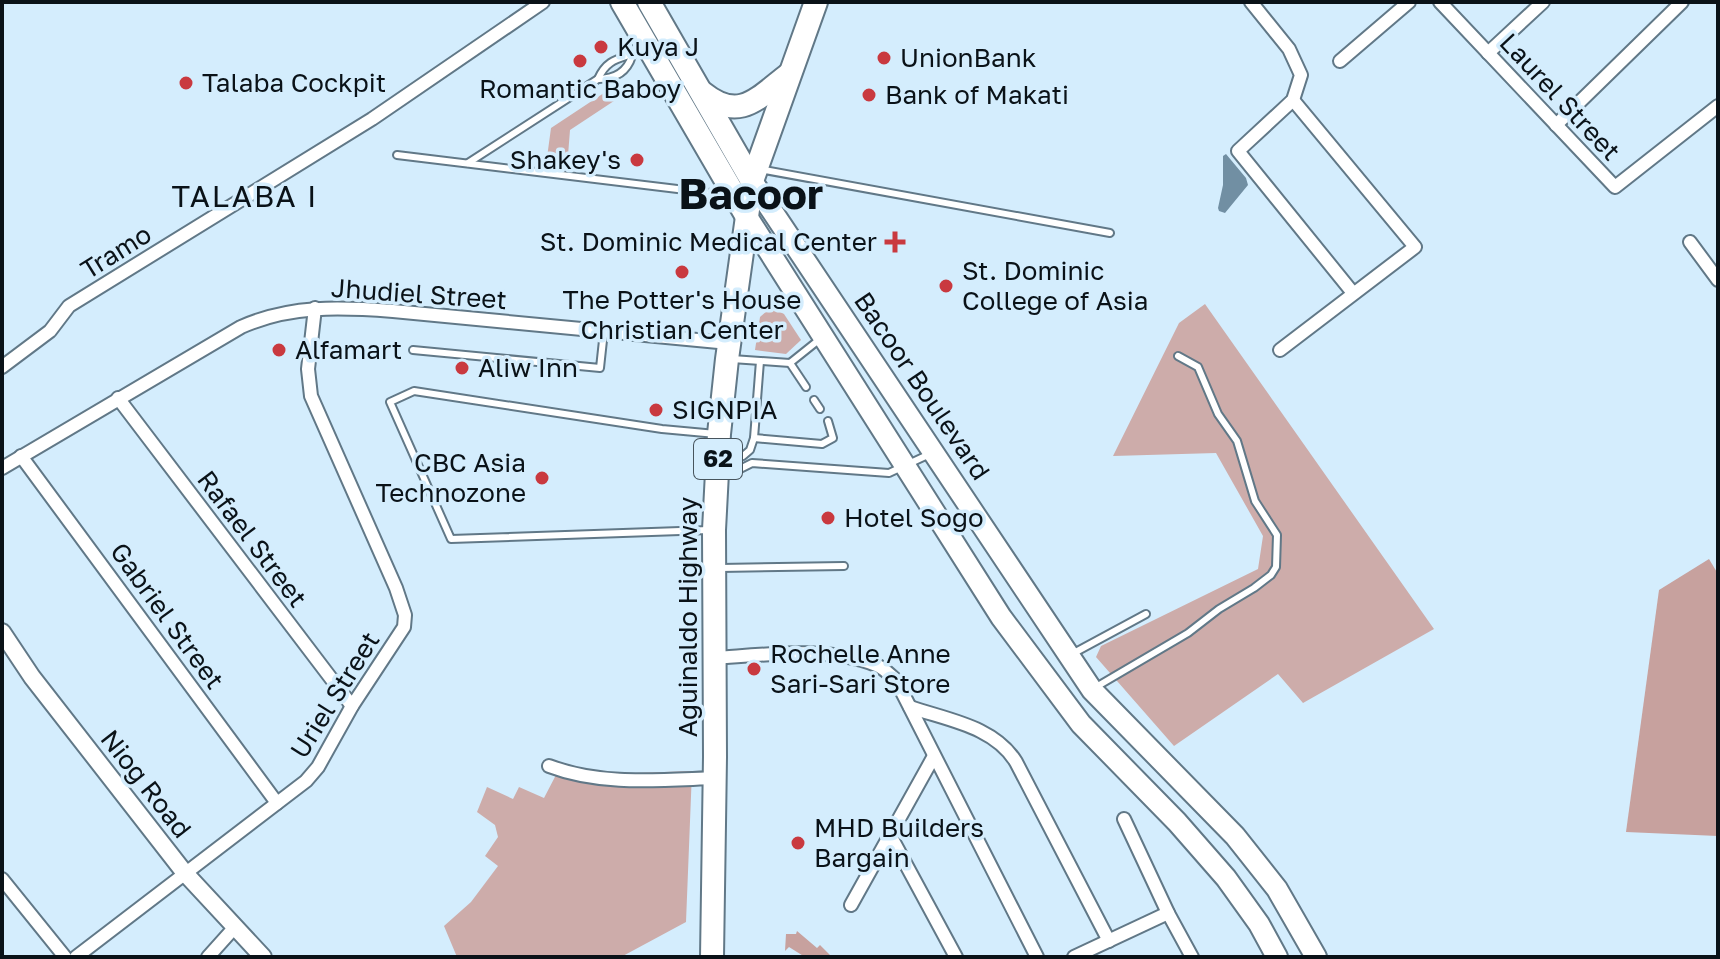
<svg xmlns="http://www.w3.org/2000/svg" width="1720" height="959" viewBox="0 0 1720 959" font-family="'Golos Text',sans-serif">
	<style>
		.green { fill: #cdacaa }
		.forest { fill: #c7a19e }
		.water { fill: #718fa3 }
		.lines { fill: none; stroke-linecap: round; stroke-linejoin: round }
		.service-casing { stroke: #617887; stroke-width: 10 }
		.minor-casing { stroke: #617887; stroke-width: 16 }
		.tertiary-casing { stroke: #617887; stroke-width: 20 }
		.primary-casing { stroke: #617887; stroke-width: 24 }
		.trunk-casing { stroke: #617887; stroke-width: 26 }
		.service { stroke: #fff; stroke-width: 6 }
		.minor { stroke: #fff; stroke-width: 12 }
		.tertiary { stroke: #fff; stroke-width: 16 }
		.primary { stroke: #fff; stroke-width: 20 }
		.trunk { stroke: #fff; stroke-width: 22 }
		.poi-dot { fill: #c9393f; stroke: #d4edfd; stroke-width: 3 }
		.labels { text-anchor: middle; stroke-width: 7; stroke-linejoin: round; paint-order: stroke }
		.shield { fill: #d4edfd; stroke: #47545d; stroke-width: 2 }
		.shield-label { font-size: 24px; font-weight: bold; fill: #0a1218 }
		.poi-label { font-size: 26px; fill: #0a1218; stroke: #d4edfd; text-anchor: start }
		.street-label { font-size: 26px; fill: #0a1218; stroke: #d4edfd }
		.quarter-label { font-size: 30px; letter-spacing: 2px; fill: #0a1218; stroke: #d4edfd }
		.town-label { font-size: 42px; font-weight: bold; fill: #0a1218; stroke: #d4edfd }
	</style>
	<rect width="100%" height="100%" fill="#d4edfd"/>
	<g class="green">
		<path d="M616,85L623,95L570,130L567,168L546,165L551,128Z"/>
		<path d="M1205,304L1434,629L1303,703L1278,674L1174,746L1096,657L1101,646L1258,569L1263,536L1216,453L1113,456L1179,323Z"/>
		<path d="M774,309L784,314L801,340L786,354L755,350L760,317L768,310Z"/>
		<path d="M692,771L686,922L621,957H457L444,926L471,902L498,866L485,856L498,837L495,825L477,812L487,787L513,799L519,787L544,798L557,773L606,785L608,774Z"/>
	</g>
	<g class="forest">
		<path d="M1709,559L1718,574V836L1626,832L1659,590Z"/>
		<path d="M797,931L817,948L820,945L832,957H805L789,947L785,951L786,934H796Z"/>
	</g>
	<path class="water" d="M1226,154L1246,178L1248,185L1225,213L1219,211L1218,208L1223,185V156Z"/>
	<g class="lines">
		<g class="service-casing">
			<g id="service">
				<path d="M598,79C609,54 626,60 645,48"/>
				<path d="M397,155L727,195"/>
				<path d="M468,163L598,79C615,79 627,72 632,56"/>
				<path d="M759,169L1110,233"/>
				<path d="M413,350L600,368L604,331"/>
				<path d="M732,359L790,363L820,339"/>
				<path d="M790,363L806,387"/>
				<path d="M814,400L820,409"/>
				<path d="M754,438L822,444L833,438L828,421"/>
				<path d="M743,456L750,450L754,438L760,361"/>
				<path d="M721,467L742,468L752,463L889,473L932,453"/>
				<path d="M709,530L451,539L390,402L414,391L662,429L716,434"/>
				<path d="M720,568L844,566"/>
				<path d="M1072,654L1146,614"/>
				<path d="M1096,687L1188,633L1219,609L1254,588L1271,575L1276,567L1277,535L1255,501L1237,441L1218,414L1198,367L1178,356"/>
			</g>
		</g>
		<g class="minor-casing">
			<g id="minor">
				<path d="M1251,2L1289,49L1301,75L1293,100L1238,151L1353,293"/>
				<path d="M1440,2L1615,187L1718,106"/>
				<path d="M1488,53L1543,2"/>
				<path d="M1340,61L1409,2"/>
				<path d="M1556,125L1682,2"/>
				<path d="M1690,242L1718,280"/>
				<path d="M1280,350L1415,247L1293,100"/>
				<path d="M2,367L50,331L69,306L372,119L543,2"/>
				<path d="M118,398L352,706"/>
				<path d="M21,456L277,803"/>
				<path d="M2,468L241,327C290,305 340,307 393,311L729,343"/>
				<path d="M714,658C763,655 830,646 876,665C884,668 890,675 896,680L1037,957"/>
				<path d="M910,707C947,720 994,726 1016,762L1109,941"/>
				<path d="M549,766C601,786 659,780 715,778"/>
				<path d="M1124,819L1168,913L1192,957"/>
				<path d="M890,835L956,957"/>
				<path d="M2,879L65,957"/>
				<path d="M851,905L934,756"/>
				<path d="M76,957L306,781L318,767L352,706L404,627L405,615L396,588L311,396L308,369L315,308"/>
				<path d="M208,957L234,928"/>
				<path d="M1074,957L1168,913"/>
			</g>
		</g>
		<g class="tertiary-casing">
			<path id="tertiary" d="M2,632L32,677L184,872L263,957"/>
		</g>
		<g class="primary-casing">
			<g id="primary">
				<path d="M752,181L1092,690L1235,836L1277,889L1316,957"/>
				<path d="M746,215L1001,617L1081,724L1177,822L1226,878L1259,924L1277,957"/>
			</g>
		</g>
		<g class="trunk-casing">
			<g id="trunk">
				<path d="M622,2L746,215"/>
				<path d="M649,2L752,181"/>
				<path d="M703,93C739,122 757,99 788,75"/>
				<path d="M712,957L715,757L714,530L719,434L727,359L752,181L816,2"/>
			</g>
		</g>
		<use href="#service" class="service"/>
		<use href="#minor" class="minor"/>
		<use href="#tertiary" class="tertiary"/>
		<use href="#primary" class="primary"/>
		<use href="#trunk" class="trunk"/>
	</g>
	<g class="poi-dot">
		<circle cx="601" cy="47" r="8"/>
		<circle cx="884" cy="58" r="8"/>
		<circle cx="580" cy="61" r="8"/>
		<circle cx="186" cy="83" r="8"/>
		<circle cx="869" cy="95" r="8"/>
		<circle cx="637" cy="160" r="8"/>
		<path d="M891 230h8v8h8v8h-8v8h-8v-8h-8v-8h8z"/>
		<circle cx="682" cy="272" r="8"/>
		<circle cx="946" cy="286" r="8"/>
		<circle cx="279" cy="350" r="8"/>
		<circle cx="462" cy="368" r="8"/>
		<circle cx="656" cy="410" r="8"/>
		<circle cx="542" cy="478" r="8"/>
		<circle cx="828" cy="518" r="8"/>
		<circle cx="754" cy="669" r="8"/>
		<circle cx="798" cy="843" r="8"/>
	</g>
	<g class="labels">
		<rect class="shield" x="694" y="439" width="48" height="40" rx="6"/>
		<g class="shield-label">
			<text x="718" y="467">62</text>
		</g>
		<g class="poi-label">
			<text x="617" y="56">Kuya J</text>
			<text x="900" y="67">UnionBank</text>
			<text x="202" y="92">Talaba Cockpit</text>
			<text x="580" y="98" text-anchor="middle">Romantic Baboy</text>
			<text x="885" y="104">Bank of Makati</text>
			<text x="621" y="169" text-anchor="end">Shakey's</text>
			<text x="877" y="251" text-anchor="end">St. Dominic Medical Center</text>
			<text x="962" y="280">St. Dominic<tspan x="962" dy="30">College of Asia</tspan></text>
			<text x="682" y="309" text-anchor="middle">The Potter's House<tspan x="682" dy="30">Christian Center</tspan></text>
			<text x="295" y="359">Alfamart</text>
			<text x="478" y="377">Aliw Inn</text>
			<text x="672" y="419">SIGNPIA</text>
			<text x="526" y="472" text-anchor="end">CBC Asia<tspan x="526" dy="30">Technozone</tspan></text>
			<text x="844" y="527">Hotel Sogo</text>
			<text x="770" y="663">Rochelle Anne<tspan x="770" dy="30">Sari-Sari Store</tspan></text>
			<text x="814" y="837">MHD Builders<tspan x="814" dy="30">Bargain</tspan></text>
		</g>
		<g class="street-label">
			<text transform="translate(1560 97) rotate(47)" y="9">Laurel Street</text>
			<text transform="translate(116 252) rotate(-32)" y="9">Tramo</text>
			<text transform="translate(419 294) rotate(4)" y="9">Jhudiel Street</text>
			<text transform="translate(922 386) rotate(56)" y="9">Bacoor Boulevard</text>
			<text transform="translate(252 539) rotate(53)" y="9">Rafael Street</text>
			<text transform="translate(167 616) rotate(54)" y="9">Gabriel Street</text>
			<text transform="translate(688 617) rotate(-90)" y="9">Aguinaldo Highway</text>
			<text transform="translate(335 695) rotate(-58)" y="9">Uriel Street</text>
			<text transform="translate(146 784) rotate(52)" y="9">Niog Road</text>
		</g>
		<g class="quarter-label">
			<text x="245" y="207">TALABA I</text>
		</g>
		<g class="town-label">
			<text x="751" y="209">Bacoor</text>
		</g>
	</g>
	<rect width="1720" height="959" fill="none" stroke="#0a1218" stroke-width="8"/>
</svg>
